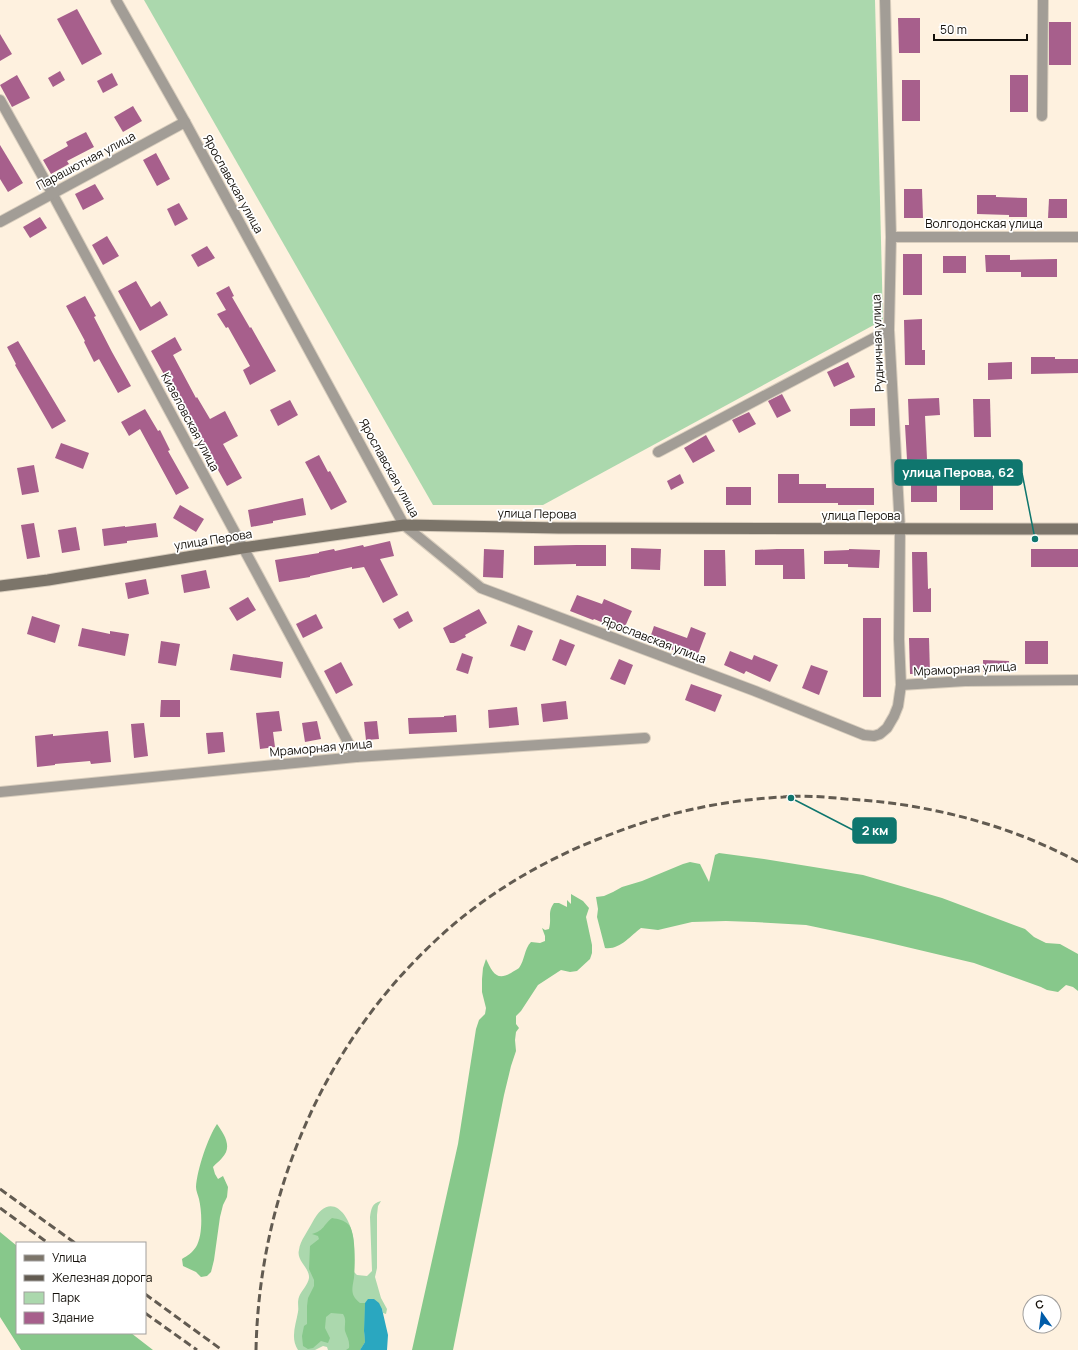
<svg xmlns="http://www.w3.org/2000/svg" width="1078" height="1350" viewBox="0 0 1078 1350" font-family="Manrope,sans-serif">
	<style>
		.green { fill: #abd8ad }
		.forest { fill: #87c88b }
		.water { fill: #2aa7c0 }
		.building { fill: #a75f8c }
		.lines { fill: none; stroke-linecap: round; stroke-linejoin: round }
		.minor-casing { stroke: #d8cdbd; stroke-width: 12 }
		.secondary-casing { stroke: #d8cdbd; stroke-width: 13 }
		.minor { stroke: #a29d96; stroke-width: 10 }
		.secondary { stroke: #7c756a; stroke-width: 11 }
		.rail { stroke: #625b51; stroke-width: 3; stroke-dasharray: 8 4; stroke-linecap: butt }
		.labels { text-anchor: middle; stroke-width: 3.5; stroke-linejoin: round; paint-order: stroke }
		.street-label { font-size: 12px; fill: #130f09; stroke: #fff }
		.leader { fill: none; stroke: #0f766e; stroke-width: 1.5 }
		.callout-dot { fill: #0f766e; stroke: #fff; stroke-width: 1.5 }
		.callout { fill: #0f766e; stroke: #0f766e; stroke-width: 1.5 }
		.callout-label { font-size: 13px; text-anchor: middle; font-weight: bold; fill: #fff }
	</style>
	<rect width="100%" height="100%" fill="#fef1df"/>
	<g class="green">
		<path d="M144,0H875L883,320L543,505H433Z"/>
		<path d="M381,1201L378,1206L377,1215V1268L375,1277L381,1298L387,1309L386,1314L383,1313L382,1309L364,1331L365,1342L360,1350H328L327,1347L323,1346L315,1350H298C290,1338 296,1324 298,1312C299,1307 297,1303 299,1297C301,1291 308,1285 309,1278C310,1268 296,1261 299,1250C300,1241 308,1231 312,1223C328,1191 348,1210 353,1236C355,1248 354,1260 354,1272L357,1275L367,1276L372,1271L370,1217C371,1209 372,1203 381,1201Z"/>
	</g>
	<g class="forest">
		<path d="M719,853L764,859L863,875L942,898L1025,929L1034,937L1046,943L1060,944L1078,954V991L1073,987L1066,985L1058,992L1047,990L1041,987L974,963L873,939L806,925L754,922L726,921L692,922L658,930L641,928C630,936 620,950 605,948L597,917L598,909L596,897L604,896L613,892L622,887L642,881L683,864L690,862L700,864L709,882L715,855Z"/>
		<path d="M571,894L583,901L589,908L586,917L592,945V953L590,959L577,971L570,972L561,970L538,985L521,1011L516,1016V1024L519,1028L516,1032L515,1040L516,1051L511,1066L504,1095L453,1350H412L458,1144L476,1029L479,1020L485,1014L486,1008L482,992V979L483,968L486,959C492,971 496,982 511,973C513,971 517,970 519,968C525,960 524,949 531,942L540,943L545,941V936L542,928L545,930L549,929C552,917 547,913 554,903H559L567,907V900L571,904Z"/>
		<path d="M217,1124C224,1134 233,1147 222,1158C219,1162 216,1163 213,1167L215,1174L218,1179L223,1176L228,1187L227,1197L223,1205L220,1217L214,1260L211,1272L207,1276L201,1277L196,1272L183,1266L182,1259C187,1256 192,1253 196,1247C203,1235 202,1212 199,1199C198,1195 196,1191 196,1187C197,1170 208,1137 217,1124Z"/>
		<path d="M332,1218C338,1219 344,1220 349,1225C356,1234 355,1266 354,1278C352,1289 350,1295 360,1303H365L364,1331L365,1342L360,1350H346L349,1348C350,1341 347,1337 345,1331C344,1325 347,1320 343,1314L331,1313L326,1317L325,1328L330,1338L328,1343L321,1341L313,1348L308,1349L303,1346L302,1336L304,1326L307,1324V1306L308,1298L314,1286V1280L309,1269L310,1246L319,1239L318,1236L312,1234C325,1230 323,1225 332,1218Z"/>
		<path d="M0,1232L17,1246V1333H131L153,1350H21L0,1317Z"/>
	</g>
	<path class="water" d="M368,1299H374L379,1303L382,1309L388,1335L387,1350H360L365,1342L364,1331L365,1303Z"/>
	<g class="building">
		<path d="M77,9L102,54L82,65L57,19Z"/>
		<path d="M898,18H920V53H899Z"/>
		<rect x="1049" y="22" width="22" height="43"/>
		<path d="M0,34L12,54L0,61Z"/>
		<path d="M60,71L65,80L53,87L48,78Z"/>
		<path d="M112,73L118,85L103,93L97,81Z"/>
		<path d="M17,75L30,98L12,107L0,85Z"/>
		<rect x="1010" y="75" width="18" height="37"/>
		<rect x="902" y="80" width="18" height="41"/>
		<path d="M133,106L142,121L123,132L114,117Z"/>
		<path d="M86,132L94,147L67,161L69,164L51,174L43,160L68,146L66,142Z"/>
		<path d="M0,145L23,183L8,192L0,179Z"/>
		<path d="M156,153L170,179L157,186L143,160Z"/>
		<path d="M95,184L104,199L83,210L75,194Z"/>
		<path d="M904,189H922L923,218H904Z"/>
		<path d="M977,195H996V197L1027,198V217H1009V215L977,214Z"/>
		<path d="M1049,199H1067V218H1048Z"/>
		<path d="M179,203L188,219L175,226L167,209Z"/>
		<path d="M40,217L47,228L30,238L23,227Z"/>
		<path d="M107,236L119,256L103,265L92,245Z"/>
		<path d="M207,246L215,258L198,267L191,255Z"/>
		<rect x="903" y="254" width="19" height="41"/>
		<path d="M985,255H1010V260L1057,259V277H1021V272H986Z"/>
		<rect x="943" y="256" width="23" height="17"/>
		<path d="M136,281L151,307L160,301L168,315L140,331L118,291Z"/>
		<path d="M229,286L234,296L232,297L250,328L251,327L276,371L250,385L243,370L250,366L228,327L226,328L217,314L226,310L216,293Z"/>
		<path d="M85,296L96,316L94,317L112,352L131,386L118,393L99,359L94,362L84,342L85,341L66,306Z"/>
		<path d="M922,319V350H925V365H905L904,320Z"/>
		<path d="M175,337L182,350L173,355L196,398L197,397L210,419L225,411L238,436L223,444L242,478L227,486L208,452L206,453L193,428H194L176,398L166,378L151,351Z"/>
		<path d="M18,341L66,421L52,429L15,365L16,364L7,347Z"/>
		<path d="M1031,357H1055V359H1078V373L1031,374Z"/>
		<path d="M848,362L855,377L834,387L827,372Z"/>
		<path d="M1012,362V379L988,380V363Z"/>
		<path d="M782,394L791,411L777,418L768,401Z"/>
		<path d="M939,398L940,415L925,416L927,459L907,460L905,425H909L908,399Z"/>
		<path d="M973,399H990L991,437H974Z"/>
		<path d="M290,400L298,415L278,426L270,410Z"/>
		<path d="M875,408V426H850V409Z"/>
		<path d="M145,409L158,431L160,430L170,450L168,451L189,488L176,495L140,429L129,436L121,422Z"/>
		<path d="M749,412L756,424L739,433L732,420Z"/>
		<path d="M706,435L715,451L693,463L684,448Z"/>
		<path d="M61,443L89,453L83,469L55,458Z"/>
		<path d="M319,455L328,472L330,471L347,502L331,510L305,462Z"/>
		<path d="M34,465L39,492L22,495L17,468Z"/>
		<path d="M680,474L684,483L671,490L667,481Z"/>
		<path d="M778,474H799V484H826V488H874V505H838V503H778Z"/>
		<rect x="960" y="476" width="33" height="34"/>
		<path d="M937,483V502H911V484Z"/>
		<rect x="726" y="487" width="25" height="18"/>
		<path d="M303,498L306,515L273,521V523L251,527L248,510Z"/>
		<path d="M180,505L204,519L196,532L173,518Z"/>
		<path d="M34,523L40,557L27,559L21,525Z"/>
		<path d="M156,523L158,537L127,541V543L104,546L102,529L125,526V527Z"/>
		<path d="M76,527L80,550L62,553L58,530Z"/>
		<path d="M390,541L394,556L380,559L398,595L383,603L364,567L352,569V567L310,576V577L279,582L275,560L319,553V552L334,549L335,551L363,545L364,547Z"/>
		<path d="M576,545H606V566H576V564L534,565V546Z"/>
		<path d="M631,548L661,549L660,570L631,569Z"/>
		<path d="M484,549L504,550L503,578L483,577Z"/>
		<path d="M777,549H804L805,579H783V565H755V550Z"/>
		<path d="M849,549L880,550L879,568L848,567V564H824V551L849,550Z"/>
		<rect x="1031" y="549" width="47" height="18"/>
		<path d="M704,550H725L726,586H704Z"/>
		<path d="M912,552H927L928,589L931,588V612H913Z"/>
		<path d="M206,570L210,588L184,593L181,575Z"/>
		<path d="M146,579L149,594L128,599L125,583Z"/>
		<path d="M577,595L602,604L604,599L632,611L623,631L594,619L593,620L570,611Z"/>
		<path d="M248,597L256,610L237,621L229,608Z"/>
		<path d="M479,609L487,623L465,635L466,637L454,643H450L443,628Z"/>
		<path d="M408,611L413,621L399,629L393,619Z"/>
		<path d="M316,614L323,628L303,638L296,624Z"/>
		<path d="M32,616L60,625L55,643L27,634Z"/>
		<rect x="863" y="618" width="18" height="79"/>
		<path d="M518,625L533,631L525,651L510,646Z"/>
		<path d="M654,626L687,638L691,627L706,633L698,654L675,645L673,650L649,641Z"/>
		<path d="M82,628L110,634V631L129,634L125,656L78,646Z"/>
		<path d="M909,638H929L930,674H910Z"/>
		<path d="M560,639L575,645L566,666L552,660Z"/>
		<path d="M161,641L180,644L176,666L158,663Z"/>
		<rect x="1025" y="641" width="23" height="23"/>
		<path d="M730,651L752,660L754,655L778,665L770,682L746,671L744,674L724,665Z"/>
		<path d="M462,653L473,657L468,674L456,670Z"/>
		<path d="M233,654L283,662L281,678L230,670Z"/>
		<path d="M619,659L633,665L625,685L610,679Z"/>
		<path d="M983,660L1009,661V672H983Z"/>
		<path d="M341,662L353,685L336,694L324,671Z"/>
		<path d="M811,665L828,671L819,695L802,688Z"/>
		<path d="M691,684L722,695L715,712L685,700Z"/>
		<path d="M161,700H180V717H160Z"/>
		<path d="M566,701L568,719L543,722L541,704Z"/>
		<path d="M517,707L519,725L489,728L488,710Z"/>
		<path d="M279,711L282,731L273,732L275,747L260,749L256,713Z"/>
		<path d="M456,715L457,732L409,734L408,718L444,717V716Z"/>
		<path d="M317,721L321,739L305,742L302,723Z"/>
		<path d="M377,721L379,739L366,740L364,722Z"/>
		<path d="M144,723L148,756L134,758L131,724Z"/>
		<path d="M108,731L111,762L91,764L90,761L55,764V765L37,767L35,736L53,734V736Z"/>
		<path d="M223,732L225,752L208,754L206,733Z"/>
	</g>
	<g class="lines">
		<g class="minor-casing">
			<g id="minor">
				<path d="M116,0L185,122L404,525L481,588L755,691L864,735L874,736L880,734L887,728L894,716L898,706L901,685L899,639L900,529L889,330L891,237L885,0"/>
				<path d="M0,100L52,193L356,757"/>
				<path d="M1042,116L1043,0"/>
				<path d="M0,222L185,122"/>
				<path d="M891,237H1078"/>
				<path d="M658,452L889,330"/>
				<path d="M901,685L965,681L1078,680"/>
				<path d="M0,792L356,757L645,738"/>
			</g>
		</g>
		<g class="secondary-casing">
			<path id="secondary" d="M0,586L48,580L242,548L404,525L558,528L1078,529"/>
		</g>
		<use href="#minor" class="minor"/>
		<use href="#secondary" class="secondary"/>
		<g class="rail">
			<path d="M0,1189L75,1243"/>
			<path d="M0,1208L48,1243"/>
			<path d="M145,1294L222,1350"/>
			<path d="M145,1313L197,1350"/>
			<path d="M256,1350C259,1198 321,1048 433,943C484,894 548,857 614,833C668,812 725,800 783,797C804,795 825,797 846,799C924,803 1009,824 1078,862"/>
		</g>
	</g>
	<g class="labels">
		<g class="street-label">
			<text transform="translate(86 161) rotate(-28)" y="4">Парашютная улица</text>
			<text transform="translate(233 184) rotate(61)" y="4">Ярославская улица</text>
			<text x="984" y="228">Волгодонская улица</text>
			<text transform="translate(878 343) rotate(-92)" y="4">Рудничная улица</text>
			<text transform="translate(190 422) rotate(62)" y="4">Кизеловская улица</text>
			<text transform="translate(389 468) rotate(61)" y="4">Ярославская улица</text>
			<text transform="translate(537 514) rotate(1)" y="4">улица Перова</text>
			<text x="861" y="520">улица Перова</text>
			<text transform="translate(213 540) rotate(-9)" y="4">улица Перова</text>
			<text transform="translate(654 640) rotate(21)" y="4">Ярославская улица</text>
			<text transform="translate(965 669) rotate(-3)" y="4">Мраморная улица</text>
			<text transform="translate(321 748) rotate(-5)" y="4">Мраморная улица</text>
		</g>
	</g>
	<path class="leader" d="M1035 539L1022 473M791 798L853 830"/>
	<g class="callout-dot">
		<circle cx="1035" cy="539" r="4"/>
		<circle cx="791" cy="798" r="4"/>
	</g>
	<g class="callout">
		<rect x="895" y="460" width="127" height="25" rx="4"/>
		<rect x="853" y="818" width="43" height="25" rx="4"/>
	</g>
	<g class="callout-label">
		<text x="958" y="477">улица Перова, 62</text>
		<text x="875" y="835">2 км</text>
	</g>
	<rect x="16" y="1242" width="130" height="92" fill="#ffffff" stroke="#a19f9d"/>
	<rect x="24" y="1255" width="20" height="6" fill="#7c756a" stroke="#a19f9d"/>
	<text x="52" y="1262" font-size="12" fill="#130f09">Улица</text>
	<rect x="24" y="1275" width="20" height="6" fill="#625b51" stroke="#a19f9d"/>
	<text x="52" y="1282" font-size="12" fill="#130f09">Железная дорога</text>
	<rect x="24" y="1292" width="20" height="12" fill="#abd8ad" stroke="#a19f9d"/>
	<text x="52" y="1302" font-size="12" fill="#130f09">Парк</text>
	<rect x="24" y="1312" width="20" height="12" fill="#a75f8c" stroke="#a19f9d"/>
	<text x="52" y="1322" font-size="12" fill="#130f09">Здание</text>
	<g transform="translate(1042 1314) rotate(346)"><circle r="19" fill="#ffffff" stroke="#a19f9d"/>
	<path d="M0-3L7 15L0 10L-7 15Z" fill="#005ba8"/>
	<text y="-6" font-size="11" font-weight="bold" text-anchor="middle" fill="#130f09">С</text>
	</g>
	<path d="M934 34v6h93v-6" fill="none" stroke="#130f09" stroke-width="2"/>
	<text x="940" y="34" font-size="12" fill="#130f09" stroke="#ffffff" stroke-width="3" paint-order="stroke">50 m</text>
</svg>
